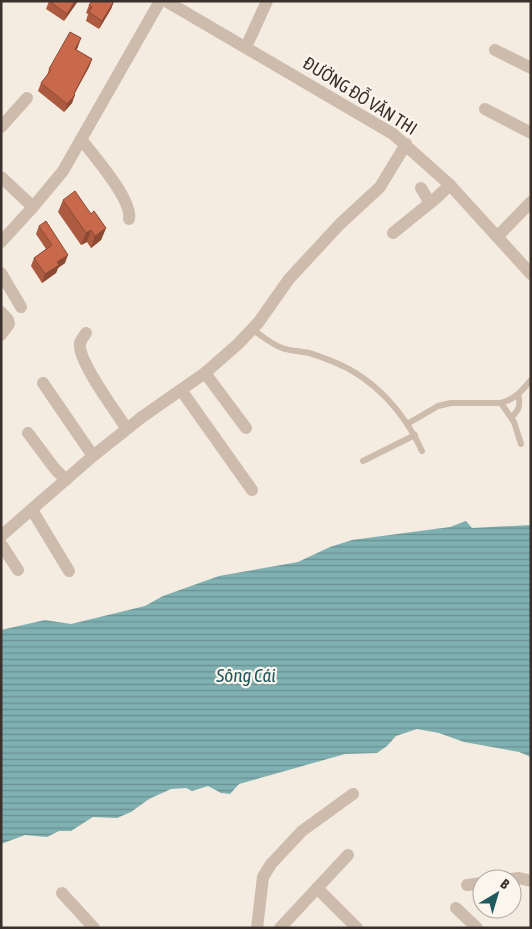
<svg xmlns="http://www.w3.org/2000/svg" width="532" height="929" viewBox="0 0 532 929" font-family="'Asap Condensed',sans-serif">
	<style>
		.water { fill: url(#water-rules) }
		.lines { fill: none; stroke-linecap: round; stroke-linejoin: round }
		.service { stroke: #cdbbac; stroke-width: 6 }
		.minor { stroke: #cdbbac; stroke-width: 12 }
		.tertiary { stroke: #cdbbac; stroke-width: 12 }
		.wall { fill: #ac5a40 }
		.shaded-wall { fill: #8c4a34 }
		.building { fill: #c8694b; stroke: #8c4a34 }
		.labels { text-anchor: middle; stroke-width: 4.5; stroke-linejoin: round; paint-order: stroke }
		.street-label { font-size: 18px; fill: #3b302b; stroke: #fbf5ee }
		.water-label { font-size: 19px; font-style: italic; fill: #1f5a5e; stroke: #fbf5ee }
	</style>
	<defs>
		<pattern id="water-rules" width="6" height="5" patternUnits="userSpaceOnUse" patternTransform="scale(1.25)"><rect width="6" height="5" fill="#7fb0b2"/><path d="M0 2.5h6" fill="none" stroke="#699091"/></pattern>
	</defs>
	<rect width="100%" height="100%" fill="#f4ebe1"/>
	<path class="water" d="M466,521L472,528L531,525V757L519,752L464,742L439,733L417,729L396,736L387,746L377,753L345,754L239,784L230,794L221,793L208,786L192,791L186,788L171,789L149,799L131,812L117,818L93,817L71,831H59L47,837L25,835L1,844V630L45,620L71,624L145,606L163,596L219,576L298,562L330,547L352,540L450,527Z"/>
	<g class="lines">
		<g class="service">
			<path d="M252,329C262,336 271,344 282,348C290,351 300,351 309,353C317,355 326,359 334,362C374,378 405,413 422,451"/>
			<path d="M501,403L514,422L521,444"/>
			<path d="M511,417C519,411 521,405 518,395"/>
			<path d="M407,424L438,406L451,403H501C515,399 522,391 531,380"/>
			<path d="M363,461L415,435"/>
		</g>
		<g class="minor">
			<path d="M246,47L267,1"/>
			<path d="M495,50L531,68"/>
			<path d="M485,109L531,133"/>
			<path d="M1,127L27,98"/>
			<path d="M81,139C93,155 133,200 129,219"/>
			<path d="M1,177L33,207"/>
			<path d="M421,188L430,203"/>
			<path d="M393,233L435,199L450,185"/>
			<path d="M497,237L531,202"/>
			<path d="M1,242L33,207L63,171L160,1"/>
			<path d="M1,273L21,307"/>
			<path d="M1,312L8,320L9,324L1,335"/>
			<path d="M86,333C84,336 81,340 80,343C77,361 117,413 127,429"/>
			<path d="M205,373L246,428"/>
			<path d="M43,383L93,456"/>
			<path d="M181,390L252,490"/>
			<path d="M28,433L55,469L66,480"/>
			<path d="M32,510L69,571"/>
			<path d="M1,536L93,456L142,417L205,373L238,344L258,323L289,279L340,224L380,187L406,144"/>
			<path d="M1,544L18,570"/>
			<path d="M511,879L519,878L531,881"/>
			<path d="M467,885L482,883"/>
			<path d="M317,888L357,928"/>
			<path d="M62,893L94,928"/>
			<path d="M456,908L477,928"/>
			<path d="M257,928L263,877L271,864L302,831L353,794"/>
			<path d="M280,928L348,855"/>
		</g>
		<path class="tertiary" d="M166,1L393,134L450,185L531,274"/>
	</g>
	<g class="wall">
		<path d="M49,1H78L64,21L46,9Z"/>
		<path d="M114,1L111,9L99,29L86,21L88,14L86,13L89,5Z"/>
		<path d="M78,47L76,50L92,59L89,67L74,94L72,103L64,112L38,91L41,83L47,76L49,69Z"/>
		<path d="M63,200L91,214L106,228L101,240L91,248L87,242L81,245L58,212Z"/>
		<path d="M39,226L65,263L58,268L56,273L42,283L31,266L34,258L46,249L36,234Z"/>
	</g>
	<g class="shaded-wall">
		<path d="M75,1H78L64,21L67,14Z"/>
		<path d="M114,1L111,9L99,29L102,21Z"/>
		<path d="M81,38L78,47L72,58L75,49Z"/>
		<path d="M92,59L89,67L73,96L75,95L72,103L64,112L67,104L74,94Z"/>
		<path d="M106,228L101,240L91,248L95,236Z"/>
		<path d="M91,230L87,242L81,245L86,233Z"/>
		<path d="M68,255L65,263L58,268L56,273L42,283L45,274L57,262Z"/>
	</g>
	<g class="building">
		<path d="M49,1H75L67,14Z"/>
		<path d="M92,1H114L102,21L89,12L92,7L89,5Z"/>
		<path d="M70,32L81,38L75,49L92,59L74,94L75,95L67,104L41,83L51,70L49,69Z"/>
		<path d="M75,191L91,214L94,211L106,228L95,236L91,230L86,233L63,200Z"/>
		<path d="M46,221L68,255L57,262L59,265L45,274L34,258L52,245L39,226Z"/>
	</g>
	<g class="labels">
		<g class="street-label">
			<text transform="translate(360 96) rotate(32)" y="6">ĐƯỜNG ĐỖ VĂN THI</text>
		</g>
		<g class="water-label">
			<text x="246" y="682">Sông Cái</text>
		</g>
	</g>
	<rect width="532" height="929" fill="none" stroke="#3b302b" stroke-width="5"/>
	<g transform="translate(497 894) rotate(38)"><circle r="24" fill="#fbf5ee" stroke="#aea6a0"/>
	<path d="M0-4L9 19L0 12L-9 19Z" fill="#1f5a5e"/>
	<text y="-8" font-size="14" font-weight="bold" text-anchor="middle" fill="#3b302b">B</text>
	</g>
</svg>
